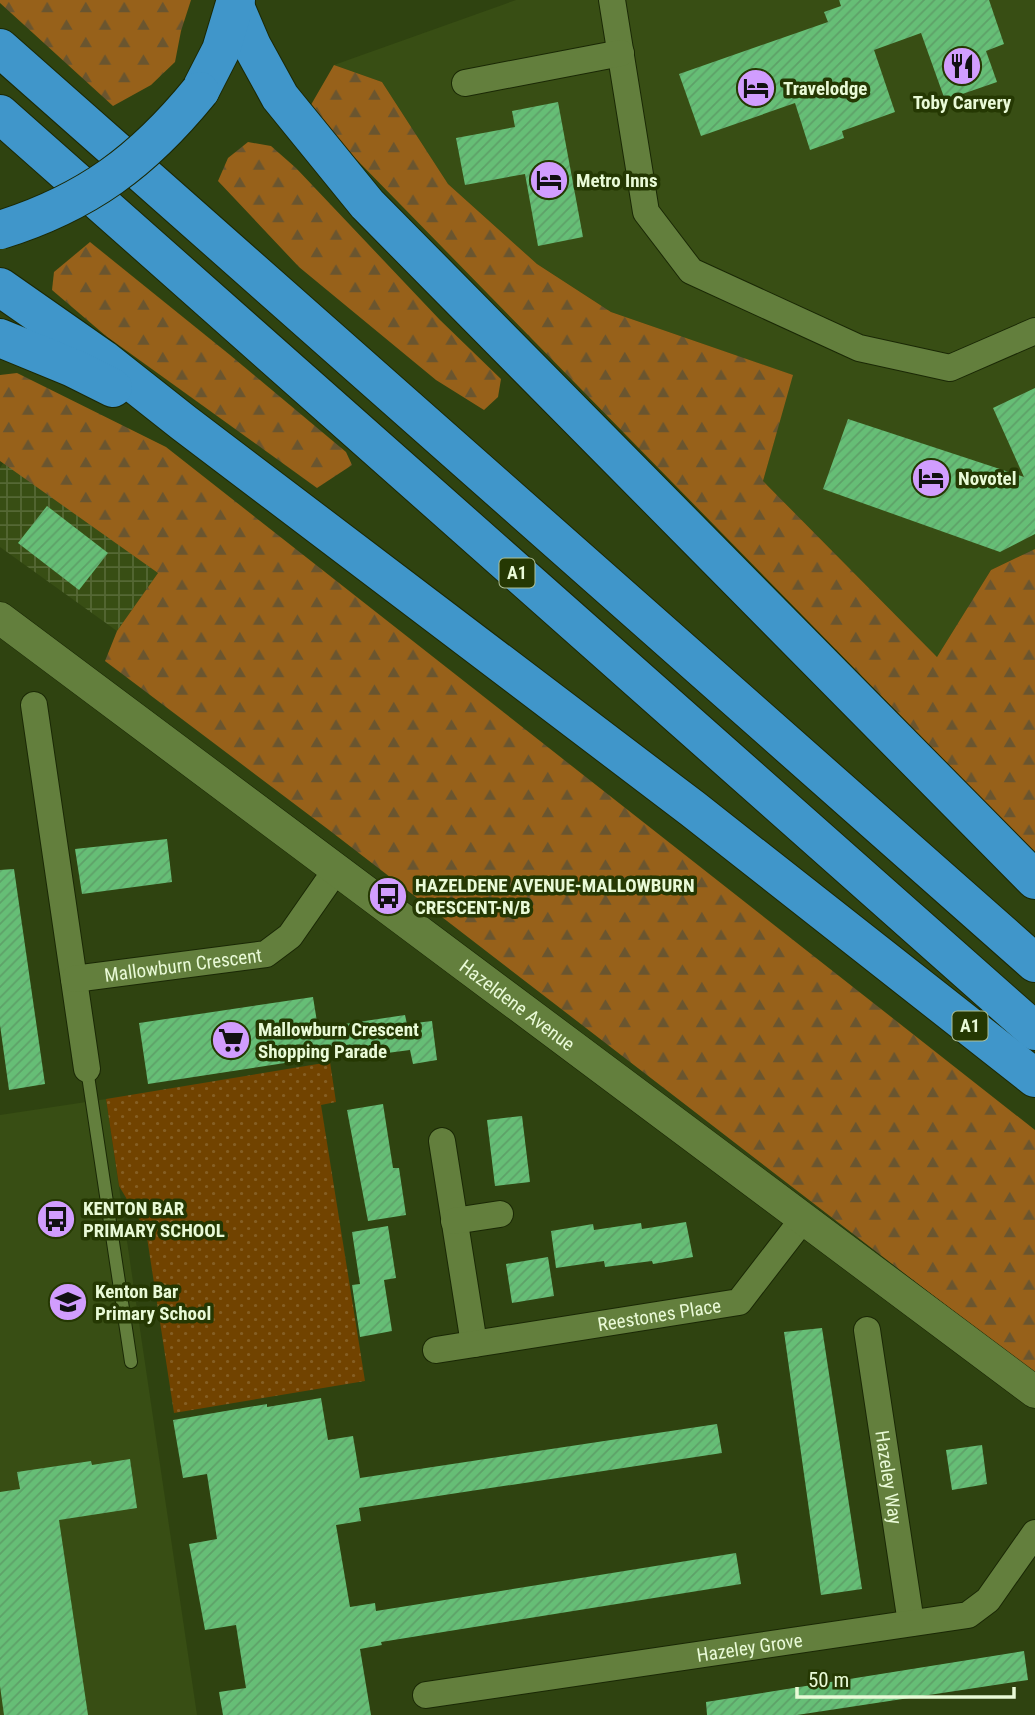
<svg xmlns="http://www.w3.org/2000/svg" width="1035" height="1715" viewBox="0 0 1035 1715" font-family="'Roboto Condensed',sans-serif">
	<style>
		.built { fill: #384e14 }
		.industrial { fill: url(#industrial-grid) }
		.green { fill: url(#green-dots) }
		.forest { fill: url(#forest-firs) }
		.building { fill: url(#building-hatch) }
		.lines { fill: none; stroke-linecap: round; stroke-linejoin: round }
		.service-casing { stroke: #1a2805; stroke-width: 14 }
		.minor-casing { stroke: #1a2805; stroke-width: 28 }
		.tertiary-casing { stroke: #1a2805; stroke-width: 33 }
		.trunk-casing { stroke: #1a2805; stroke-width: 40 }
		.service { stroke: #637f3d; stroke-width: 12 }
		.minor { stroke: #637f3d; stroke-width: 26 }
		.tertiary { stroke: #637f3d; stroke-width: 32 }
		.trunk { stroke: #4096ca; stroke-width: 38 }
		.trunk-bridge-casing { stroke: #1a2805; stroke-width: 40; stroke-linecap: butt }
		.trunk-bridge { stroke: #4096ca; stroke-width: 38 }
		.labels { text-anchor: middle; stroke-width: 7; stroke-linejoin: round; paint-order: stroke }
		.shield { fill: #253803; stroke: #aec097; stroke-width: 2 }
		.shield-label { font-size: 18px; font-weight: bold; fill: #e9fad7 }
		.poi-label { font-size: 19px; font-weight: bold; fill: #e9fad7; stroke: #253803; text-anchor: start }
		.street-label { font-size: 19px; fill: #e9fad7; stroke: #253803 }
	</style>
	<defs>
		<pattern id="industrial-grid" width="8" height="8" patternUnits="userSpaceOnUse" patternTransform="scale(1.75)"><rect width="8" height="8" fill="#384e14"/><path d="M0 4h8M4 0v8" fill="none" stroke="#556835"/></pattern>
		<pattern id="green-dots" width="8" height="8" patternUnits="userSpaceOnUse" patternTransform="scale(1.75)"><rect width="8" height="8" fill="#714300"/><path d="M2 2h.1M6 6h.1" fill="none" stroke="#855f24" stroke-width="1.8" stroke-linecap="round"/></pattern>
		<pattern id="forest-firs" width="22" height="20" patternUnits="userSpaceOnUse" patternTransform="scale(1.75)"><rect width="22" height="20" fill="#97611a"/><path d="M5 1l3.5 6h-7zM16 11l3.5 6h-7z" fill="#6a552f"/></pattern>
		<pattern id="building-hatch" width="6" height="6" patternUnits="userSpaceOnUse" patternTransform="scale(1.75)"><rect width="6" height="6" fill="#66be76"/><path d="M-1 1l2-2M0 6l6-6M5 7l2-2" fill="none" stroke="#5ea168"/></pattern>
	</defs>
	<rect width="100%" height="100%" fill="#2f4310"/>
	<g class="built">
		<path d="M516,0H1035V549L991,570L937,657L763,481L792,375L611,312L537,264L448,184L382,82L334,65Z"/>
		<path d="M106,1099L197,1715H0V1115Z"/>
	</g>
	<path class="industrial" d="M4,462L158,573L117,631L0,547V468Z"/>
	<path class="green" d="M330,1062L336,1102L321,1105L365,1381L174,1413L146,1231L119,1186L106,1099Z"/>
	<g class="forest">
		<path d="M0,0H191L181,31L175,62L151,85L113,106L0,3Z"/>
		<path d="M334,65L382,82L448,184L537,264L611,312L793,375L763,481L937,657L991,570L1035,549V853L308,110Z"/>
		<path d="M248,142L271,146L296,168L440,320L501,379L498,397L484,410L436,380L299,267L218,181L228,158Z"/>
		<path d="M90,242L230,355L346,452L352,465L317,488L106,336L52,290L54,272Z"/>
		<path d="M17,373L166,447L1035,1130V1374L329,830L105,661L117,631L158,573L0,461V375Z"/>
	</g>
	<g class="building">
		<path d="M839,0H989L1004,44L986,51L997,82L945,100L921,33L874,50L895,112L842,131L844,138L810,150L795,103L701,136L679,74L828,22L824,12L841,6Z"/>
		<path d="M558,102L583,237L538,246L525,174L465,185L456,138L515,127L512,111Z"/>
		<path d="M1035,388V534L1000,552L823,489L848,419L1024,477L993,408Z"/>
		<path d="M47,506L108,553L79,590L18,543Z"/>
		<path d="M167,839L172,882L82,894L75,849Z"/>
		<path d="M14,869L45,1084L9,1090L0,1025V870Z"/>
		<path d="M313,997L318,1028L405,1015L407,1024L432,1021L437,1060L413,1064L410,1050L364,1056L363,1051L148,1084L139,1023Z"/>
		<path d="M383,1104L393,1168H399L406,1215L368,1221L347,1110Z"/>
		<path d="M522,1116L530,1182L495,1186L487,1120Z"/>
		<path d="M686,1222L693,1257L653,1264L652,1261L605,1267L604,1261L556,1268L551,1231L593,1224L594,1230L641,1223L642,1229Z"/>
		<path d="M388,1226L396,1278L384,1280L392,1331L360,1337L352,1285L360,1284L352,1232Z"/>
		<path d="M548,1257L554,1296L512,1303L506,1264Z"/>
		<path d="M822,1328L862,1589L821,1595L784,1332Z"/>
		<path d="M321,1398L328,1440L353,1436L360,1478L717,1424L722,1453L359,1508L361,1521L336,1525L350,1607L375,1603L376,1611L736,1553L741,1584L381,1642L382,1645L360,1649L371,1715H223L219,1692L246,1688L236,1625L205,1630L189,1544L217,1539L207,1474L183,1478L173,1420L267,1404V1407Z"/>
		<path d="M982,1445L987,1484L952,1490L946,1450Z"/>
		<path d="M130,1459L137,1508L59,1520L88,1715H4L0,1686V1492L20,1489L17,1472L91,1461L92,1465Z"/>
		<path d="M1024,1651L1028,1680L797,1715H707L706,1702Z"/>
	</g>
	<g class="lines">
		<g class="service-casing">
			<path id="service" d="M87,1069L131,1362"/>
		</g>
		<g class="minor-casing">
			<g id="minor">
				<path d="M612,0L646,212L691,271L859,348L950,368L1035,331"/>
				<path d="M465,83L621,53"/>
				<path d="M34,705L87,1069"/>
				<path id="s1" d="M74,979L266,954L290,936L336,870"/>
				<path d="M442,1141L474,1344"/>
				<path d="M454,1221L500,1214"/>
				<path id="s2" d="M867,1330L911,1623"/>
				<path id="s3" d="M436,1350L739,1302L803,1219"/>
				<path id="s4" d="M426,1695L968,1615L988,1600L1035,1533"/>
			</g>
		</g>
		<g class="tertiary-casing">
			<g id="tertiary">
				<path id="s5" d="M0,618L1035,1392"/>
			</g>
		</g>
		<g class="trunk-casing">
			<g id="trunk">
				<path d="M235,6L252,46L280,97L367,204L1035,880"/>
				<path d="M0,48L1035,963"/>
				<path d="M200,91L221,50L236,0"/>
				<path d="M0,114L1035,1031"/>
				<path d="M0,287L103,359L184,423L693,809L1035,1078"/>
				<path d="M0,338L73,368L113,388"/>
			</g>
		</g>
		<use href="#service" class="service"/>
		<use href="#minor" class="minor"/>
		<use href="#tertiary" class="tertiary"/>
		<use href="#trunk" class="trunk"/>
		<g class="trunk-bridge-casing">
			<path id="trunk-bridge" d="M0,230C87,203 143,161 200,91"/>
		</g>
		<use href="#trunk-bridge" class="trunk-bridge"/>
	</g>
	<defs>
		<g id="restaurant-disc" transform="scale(2.0125)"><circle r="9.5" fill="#d19dfe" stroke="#253803"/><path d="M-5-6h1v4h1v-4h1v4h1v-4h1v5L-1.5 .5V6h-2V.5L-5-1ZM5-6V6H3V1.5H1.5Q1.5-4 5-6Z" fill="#111"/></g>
		<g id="hotel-disc" transform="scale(2.0125)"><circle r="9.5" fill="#d19dfe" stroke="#253803"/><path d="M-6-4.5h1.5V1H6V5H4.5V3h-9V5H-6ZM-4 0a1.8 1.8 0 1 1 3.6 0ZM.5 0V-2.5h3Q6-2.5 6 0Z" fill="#111"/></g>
		<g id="bus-disc" transform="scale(2.0125)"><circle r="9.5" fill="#d19dfe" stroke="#253803"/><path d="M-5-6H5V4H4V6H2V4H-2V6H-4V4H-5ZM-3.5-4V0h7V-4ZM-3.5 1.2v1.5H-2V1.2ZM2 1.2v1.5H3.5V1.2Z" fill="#111"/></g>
		<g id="supermarket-disc" transform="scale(2.0125)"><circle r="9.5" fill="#d19dfe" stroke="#253803"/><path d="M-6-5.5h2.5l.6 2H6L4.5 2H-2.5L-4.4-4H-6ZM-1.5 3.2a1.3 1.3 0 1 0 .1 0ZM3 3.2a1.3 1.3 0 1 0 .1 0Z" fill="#111"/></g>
		<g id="school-disc" transform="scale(2.0125)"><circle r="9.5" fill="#d19dfe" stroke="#253803"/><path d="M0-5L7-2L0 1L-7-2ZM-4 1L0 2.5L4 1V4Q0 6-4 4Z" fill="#111"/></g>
	</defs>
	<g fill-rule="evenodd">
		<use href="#restaurant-disc" x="962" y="66"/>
		<use href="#hotel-disc" x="756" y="88"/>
		<use href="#hotel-disc" x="549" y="180"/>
		<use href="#hotel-disc" x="931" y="478"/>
		<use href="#bus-disc" x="388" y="896"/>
		<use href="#supermarket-disc" x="231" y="1040"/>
		<use href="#bus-disc" x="56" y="1219"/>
		<use href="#school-disc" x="68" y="1302"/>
	</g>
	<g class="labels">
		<g class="shield">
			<rect x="499.5" y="558.5" width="35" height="29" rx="5"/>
			<rect x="952.5" y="1011.5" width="35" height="29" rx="5"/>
		</g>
		<g class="shield-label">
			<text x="517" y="579">A1</text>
			<text x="970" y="1032">A1</text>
		</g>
		<g class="poi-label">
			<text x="783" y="95">Travelodge</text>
			<text x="962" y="109" text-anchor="middle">Toby Carvery</text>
			<text x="576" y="187">Metro Inns</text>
			<text x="958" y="485">Novotel</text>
			<text x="415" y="892">HAZELDENE AVENUE-MALLOWBURN<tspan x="415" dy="22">CRESCENT-N/B</tspan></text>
			<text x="258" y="1036">Mallowburn Crescent<tspan x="258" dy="22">Shopping Parade</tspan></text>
			<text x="83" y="1215">KENTON BAR<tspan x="83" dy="22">PRIMARY SCHOOL</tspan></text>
			<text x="95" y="1298">Kenton Bar<tspan x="95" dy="22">Primary School</tspan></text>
		</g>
		<g class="street-label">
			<text dy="7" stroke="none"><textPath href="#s1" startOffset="110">Mallowburn Crescent</textPath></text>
			<text dy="7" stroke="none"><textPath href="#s5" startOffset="646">Hazeldene Avenue</textPath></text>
			<text dy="7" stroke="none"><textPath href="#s3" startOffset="226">Reestones Place</textPath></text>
			<text dy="7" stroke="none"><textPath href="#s2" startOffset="149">Hazeley Way</textPath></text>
			<text dy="7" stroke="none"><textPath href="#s4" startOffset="327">Hazeley Grove</textPath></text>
		</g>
	</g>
	<path d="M797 1687v10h217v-10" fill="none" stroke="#e9fad7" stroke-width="3.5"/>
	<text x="808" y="1687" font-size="21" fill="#e9fad7" stroke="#253803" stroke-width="5" paint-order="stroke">50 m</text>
</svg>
